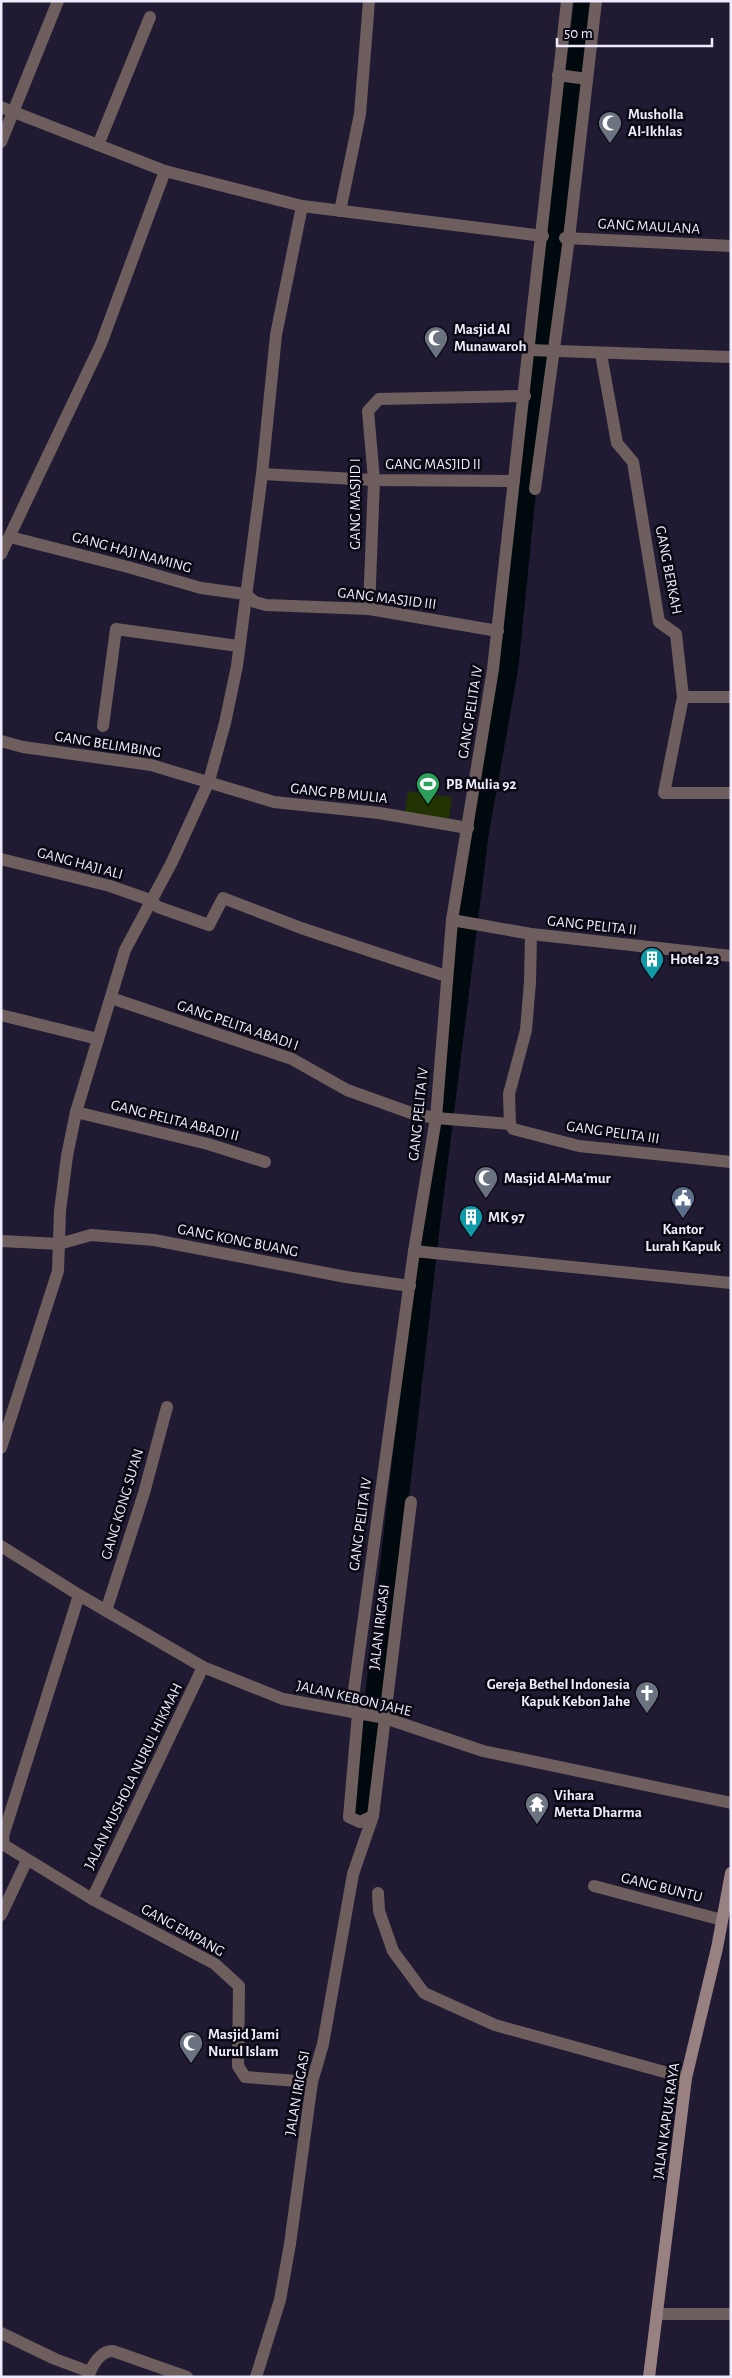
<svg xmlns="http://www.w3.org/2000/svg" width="732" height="2378" viewBox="0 0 732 2378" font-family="'Alegreya Sans',sans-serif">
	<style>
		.green { fill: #203301 }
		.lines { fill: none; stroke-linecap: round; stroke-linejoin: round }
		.canal { stroke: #00090d; stroke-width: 21 }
		.street { stroke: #6e5e5e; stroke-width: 12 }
		.secondary { stroke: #9a8181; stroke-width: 12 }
		.labels { text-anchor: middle; stroke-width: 5; stroke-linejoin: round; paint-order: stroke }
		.poi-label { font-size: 15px; font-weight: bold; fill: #eeebfc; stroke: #0a0812; text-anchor: start }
		.street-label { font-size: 15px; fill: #eeebfc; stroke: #0a0812 }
	</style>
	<rect width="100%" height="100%" fill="#201b33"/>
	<path class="green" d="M408,791L452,797L449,819L405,812Z"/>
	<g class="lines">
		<path class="canal" d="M362,1816L430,1220L478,835L508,666L541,336L585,1"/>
		<g class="street">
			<path d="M558,75L587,79"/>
			<path d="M1,107L165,171L302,206L543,236"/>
			<path d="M1,142L58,1"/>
			<path d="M98,145L150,17"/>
			<path d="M340,211L360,114L369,1"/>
			<path d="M565,238L731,246"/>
			<path d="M529,350L731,357"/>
			<path d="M601,354L617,443L633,462L659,622L676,634L683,697L664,793H731"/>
			<path d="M262,474L374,480L514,481"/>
			<path d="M535,489L569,238L596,1"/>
			<path d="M10,537L128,567L201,588L245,594L255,602L266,605L369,609L498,631"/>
			<path d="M1,554L101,344L165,171"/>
			<path d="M369,609L374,480L368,411L379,399L525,396"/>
			<path d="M683,697H731"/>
			<path d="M103,726L116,629L238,646"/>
			<path d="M1,741L23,747L151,765L274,802L379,813L468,828"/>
			<path d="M1,859L110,886L150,900L158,907L209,925L223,898L301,928L446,976"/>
			<path d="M452,920L531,934L731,956"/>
			<path d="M111,998L292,1059L347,1090L414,1114L436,1118L510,1124L513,1129L579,1146L731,1162"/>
			<path d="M1,1015L98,1039"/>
			<path d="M76,1112L208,1144L265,1162"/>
			<path d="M510,1124L509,1094L526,1030L530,982L531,934"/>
			<path d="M1,1241L59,1244L91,1235L154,1240L346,1277L410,1286"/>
			<path d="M414,1251L731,1283"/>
			<path d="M1,1448L58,1271L60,1211L67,1156L76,1112L125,950L172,862L209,781L225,723L237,666L262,474L276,335L302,206"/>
			<path d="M1,1546L79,1595L203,1667L283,1699L385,1718L483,1751L731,1803"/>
			<path d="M79,1595L3,1836L4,1845L92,1899L215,1964L239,1986L238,2066L245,2077L312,2082"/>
			<path d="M106,1611L144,1493L167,1407"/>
			<path d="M351,1712L414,1251L436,1118L452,920L493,669L567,1"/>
			<path d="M358,1713L349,1817L360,1822L373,1816"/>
			<path d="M594,1886L722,1920"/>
			<path d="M378,1893L379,1911L393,1951L424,1993L495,2025L686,2078"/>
			<path d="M92,1899L203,1667"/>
			<path d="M1,1915L27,1860"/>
			<path d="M659,2314H731"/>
			<path d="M1,2333L55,2359L90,2372"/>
			<path d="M88,2377C92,2366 100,2351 113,2351L187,2377"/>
			<path d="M256,2377L280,2300L290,2244L312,2082L323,2044L353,1874L373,1816L411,1502"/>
		</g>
		<path class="secondary" d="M649,2377L686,2078L717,1948L731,1873"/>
	</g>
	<defs>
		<g id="mosque-pin" transform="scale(1.25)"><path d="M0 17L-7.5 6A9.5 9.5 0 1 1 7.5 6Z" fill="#6b7280" stroke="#0a0812"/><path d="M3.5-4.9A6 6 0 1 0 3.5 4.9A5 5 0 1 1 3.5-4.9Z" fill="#fff"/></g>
		<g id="stadium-pin" transform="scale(1.25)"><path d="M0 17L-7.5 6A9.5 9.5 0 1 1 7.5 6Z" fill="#2e9e5b" stroke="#0a0812"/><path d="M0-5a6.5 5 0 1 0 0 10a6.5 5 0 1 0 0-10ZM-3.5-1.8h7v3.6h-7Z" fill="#fff"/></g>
		<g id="building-pin" transform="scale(1.25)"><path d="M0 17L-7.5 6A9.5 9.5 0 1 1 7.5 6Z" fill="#0f9aa8" stroke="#0a0812"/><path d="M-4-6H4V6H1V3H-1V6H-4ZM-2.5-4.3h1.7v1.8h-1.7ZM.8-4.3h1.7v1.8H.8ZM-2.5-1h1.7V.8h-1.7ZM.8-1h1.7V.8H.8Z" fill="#fff"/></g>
		<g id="civic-pin" transform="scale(1.25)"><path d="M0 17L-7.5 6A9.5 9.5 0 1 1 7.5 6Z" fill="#5c6f8a" stroke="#0a0812"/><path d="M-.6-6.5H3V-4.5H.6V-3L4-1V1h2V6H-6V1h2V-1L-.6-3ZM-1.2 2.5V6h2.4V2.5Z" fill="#fff"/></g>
		<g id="church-pin" transform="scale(1.25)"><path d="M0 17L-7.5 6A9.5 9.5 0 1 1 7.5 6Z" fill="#6b7280" stroke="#0a0812"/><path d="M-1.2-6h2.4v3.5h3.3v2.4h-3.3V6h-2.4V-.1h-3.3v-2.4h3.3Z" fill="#fff"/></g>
		<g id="temple-pin" transform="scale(1.25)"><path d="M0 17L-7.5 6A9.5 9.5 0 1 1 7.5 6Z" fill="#6b7280" stroke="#0a0812"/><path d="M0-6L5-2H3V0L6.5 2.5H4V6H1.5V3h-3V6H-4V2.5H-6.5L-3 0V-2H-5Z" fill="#fff"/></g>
	</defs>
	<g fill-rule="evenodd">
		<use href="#mosque-pin" x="610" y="123"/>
		<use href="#mosque-pin" x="436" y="338"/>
		<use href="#stadium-pin" x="428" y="784"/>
		<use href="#building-pin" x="652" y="959"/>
		<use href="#mosque-pin" x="486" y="1178"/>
		<use href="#civic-pin" x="683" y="1198"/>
		<use href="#building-pin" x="471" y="1217"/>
		<use href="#church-pin" x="647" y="1693"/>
		<use href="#temple-pin" x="537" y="1804"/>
		<use href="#mosque-pin" x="191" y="2043"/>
	</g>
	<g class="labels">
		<g class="poi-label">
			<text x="628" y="119">Musholla<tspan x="628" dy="17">Al-Ikhlas</tspan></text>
			<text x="454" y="334">Masjid Al<tspan x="454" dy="17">Munawaroh</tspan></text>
			<text x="446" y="789">PB Mulia 92</text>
			<text x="670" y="964">Hotel 23</text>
			<text x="504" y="1183">Masjid Al-Ma'mur</text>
			<text x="488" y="1222">MK 97</text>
			<text x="683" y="1234" text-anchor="middle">Kantor<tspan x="683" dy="17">Lurah Kapuk</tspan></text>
			<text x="630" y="1689" text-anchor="end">Gereja Bethel Indonesia<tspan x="630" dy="17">Kapuk Kebon Jahe</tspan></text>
			<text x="554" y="1800">Vihara<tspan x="554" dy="17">Metta Dharma</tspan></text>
			<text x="208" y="2039">Masjid Jami<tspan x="208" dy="17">Nurul Islam</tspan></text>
		</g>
		<g class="street-label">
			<text transform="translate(649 226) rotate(3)" y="5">GANG MAULANA</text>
			<text x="433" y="469">GANG MASJID II</text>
			<text transform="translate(355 504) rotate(-90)" y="5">GANG MASJID I</text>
			<text transform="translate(132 552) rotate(15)" y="5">GANG HAJI NAMING</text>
			<text transform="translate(669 570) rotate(79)" y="5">GANG BERKAH</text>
			<text transform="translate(387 598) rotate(7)" y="5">GANG MASJID III</text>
			<text transform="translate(470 712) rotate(-81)" y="5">GANG PELITA IV</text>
			<text transform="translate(108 744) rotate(9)" y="5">GANG BELIMBING</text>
			<text transform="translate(339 793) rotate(6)" y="5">GANG PB MULIA</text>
			<text transform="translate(80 863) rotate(15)" y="5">GANG HAJI ALI</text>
			<text transform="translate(592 925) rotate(6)" y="5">GANG PELITA II</text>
			<text transform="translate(238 1025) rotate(19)" y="5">GANG PELITA ABADI I</text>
			<text transform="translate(418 1114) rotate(-84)" y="5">GANG PELITA IV</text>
			<text transform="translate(175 1120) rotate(14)" y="5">GANG PELITA ABADI II</text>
			<text transform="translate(613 1132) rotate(8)" y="5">GANG PELITA III</text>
			<text transform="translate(238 1240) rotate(11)" y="5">GANG KONG BUANG</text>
			<text transform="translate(122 1504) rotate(-73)" y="5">GANG KONG SU'AN</text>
			<text transform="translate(360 1524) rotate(-82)" y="5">GANG PELITA IV</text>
			<text transform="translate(379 1627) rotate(-83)" y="5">JALAN IRIGASI</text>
			<text transform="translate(354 1698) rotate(13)" y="5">JALAN KEBON JAHE</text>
			<text transform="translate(133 1776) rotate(-64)" y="5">JALAN MUSHOLA NURUL HIKMAH</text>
			<text transform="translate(662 1887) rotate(14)" y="5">GANG BUNTU</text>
			<text transform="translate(183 1930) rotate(29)" y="5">GANG EMPANG</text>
			<text transform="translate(297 2093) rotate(-80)" y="5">JALAN IRIGASI</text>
			<text transform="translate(666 2121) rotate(-82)" y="5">JALAN KAPUK RAYA</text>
		</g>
	</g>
	<rect width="732" height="2378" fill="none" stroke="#eeebfc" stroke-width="5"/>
	<path d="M557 38v8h155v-8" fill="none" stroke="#eeebfc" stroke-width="2.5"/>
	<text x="564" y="38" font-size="15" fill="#eeebfc" stroke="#0a0812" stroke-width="4" paint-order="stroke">50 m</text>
</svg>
